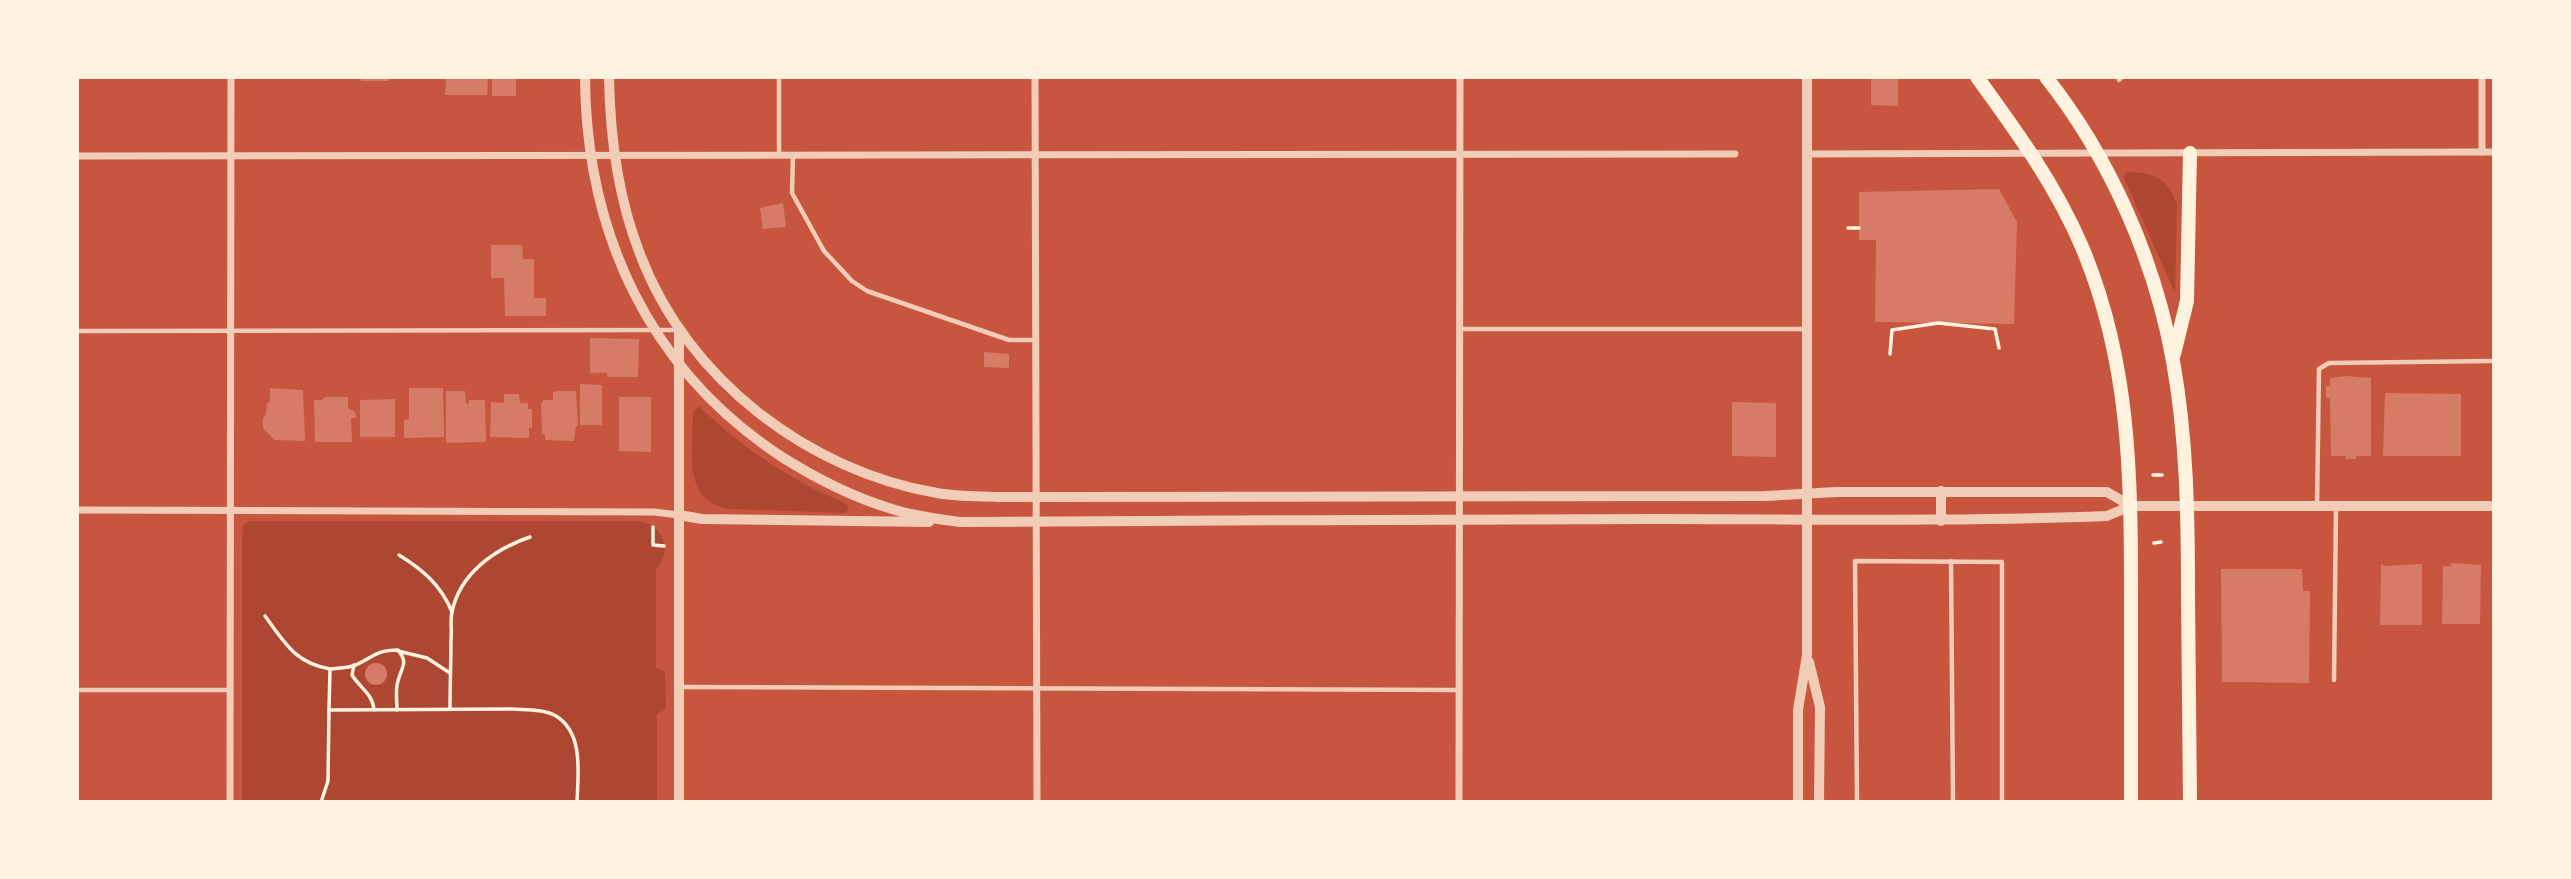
<svg xmlns="http://www.w3.org/2000/svg" width="2571" height="879" viewBox="0 0 2571 879" font-family="'Source Sans 3',sans-serif">
	<style>
		.green { fill: #ae4732 }
		.building { fill: #d67c66 }
		.lines { fill: none; stroke-linecap: round; stroke-linejoin: round }
		.path { stroke: #fff3e0; stroke-width: 3.5 }
		.service { stroke: #f1ccb7; stroke-width: 4.5 }
		.minor { stroke: #f1ccb7; stroke-width: 7 }
		.tertiary { stroke: #f1ccb7; stroke-width: 10 }
		.primary { stroke: #fff3e0; stroke-width: 14 }
	</style>
	<rect width="100%" height="100%" fill="#c8553d"/>
	<g class="green">
		<path d="M2125,172C2154,173 2165,175 2177,204L2175,293L2124,178Z"/>
		<path d="M699,406C741,447 791,481 847,504L849,509L845,513L730,509C682,503 693,452 693,416L694,411Z"/>
		<path d="M250,521H638C644,523 649,523 654,527C667,537 669,558 656,568V668L665,671L666,709L657,714V802H242V538L243,525Z"/>
	</g>
	<g class="building">
		<rect x="361" y="77" width="28" height="4"/>
		<path d="M446,77H488L487,95H445Z"/>
		<rect x="492" y="77" width="24" height="19"/>
		<path d="M1871,77H1898V106L1871,105Z"/>
		<path d="M1999,189L2017,222L2014,324L1875,322L1876,240H1859V192Z"/>
		<path d="M783,203L786,227L763,229L760,208Z"/>
		<path d="M491,245H522L523,259H534V298H546V316H505L504,278H491Z"/>
		<path d="M590,338L639,339L638,377H607V373H590Z"/>
		<path d="M984,352L1009,354V368L984,367Z"/>
		<path d="M2346,376L2371,378V456H2356V459H2345L2346,456H2331L2330,398H2326V386H2330V378Z"/>
		<path d="M580,384L602,385V425H580Z"/>
		<path d="M270,388L303,390L305,441L274,440L263,428V418L266,415L267,404L270,401Z"/>
		<path d="M409,388H443L444,437L404,438V420L409,419Z"/>
		<path d="M446,391H465L466,403L469,404V400H485L486,442L446,443Z"/>
		<path d="M559,391H576L578,426H576L574,441L545,440V434H542L541,404L543,400H553V392Z"/>
		<path d="M2385,393L2461,394V456H2383Z"/>
		<path d="M504,394H519L520,403H528V409H532V428H529V438L490,437L491,402L504,403Z"/>
		<path d="M325,397H348V408L355,412L356,418H351L352,442H315L314,400H322Z"/>
		<path d="M619,397H651V452L619,451Z"/>
		<path d="M395,399V437H360V400Z"/>
		<path d="M1732,402L1776,403V457L1732,456Z"/>
		<path d="M2451,563L2481,565L2480,624H2442L2443,566H2451Z"/>
		<path d="M2381,564L2386,566L2422,564V625H2380Z"/>
		<path d="M2221,569H2302L2303,591H2310L2309,683L2222,682Z"/>
		<circle cx="376" cy="674" r="11"/>
	</g>
	<g class="lines">
		<g class="path">
			<path d="M1848,228H1859"/>
			<path d="M1890,354L1892,330L1938,323L1995,329L1999,348"/>
			<path d="M2153,475H2162"/>
			<path d="M653,527V545L664,546"/>
			<path d="M2154,543L2161,542"/>
			<path d="M399,555C423,570 441,585 452,612"/>
			<path d="M265,616C285,643 295,663 330,669L329,710"/>
			<path d="M398,651L427,658L450,673"/>
			<path d="M354,665L352,675C360,688 373,694 374,710"/>
			<path d="M330,669C337,668 346,668 353,666C372,659 374,650 398,650C409,663 401,668 398,681C395,689 397,701 397,710"/>
			<path d="M450,709C450,686 451,663 451,639C452,631 450,621 452,612C460,573 495,549 530,537"/>
			<path d="M321,802L328,781L329,710L513,709C527,710 543,709 556,716C584,733 578,774 577,802"/>
		</g>
		<g class="service">
			<path d="M2119,80L2122,77"/>
			<path d="M779,155V77"/>
			<path d="M793,155L792,193L824,251L852,281L867,291L1009,340H1036"/>
			<path d="M1460,329H1805"/>
			<path d="M77,331L678,330"/>
			<path d="M2317,506L2319,369L2329,363L2494,361"/>
			<path d="M1951,561L1953,802"/>
			<path d="M2334,680L2336,507"/>
			<path d="M680,687L1458,690"/>
			<path d="M77,690H229"/>
			<path d="M1857,802L1855,561L2002,562V802"/>
		</g>
		<g class="minor">
			<path d="M1035,77L1037,802"/>
			<path d="M2482,77V152"/>
			<path d="M1807,154L2494,152"/>
			<path d="M77,156L1735,154"/>
			<path d="M77,510L654,512L679,515"/>
			<path d="M230,802L231,77"/>
			<path d="M1459,802L1460,77"/>
		</g>
		<g class="tertiary">
			<path d="M585,77C586,233 649,370 782,457C817,479 852,497 892,509C914,516 937,519 960,522C1192,521 1425,519 1657,519C1807,519 1957,522 2107,516L2131,506H2494"/>
			<path d="M609,77C610,137 618,198 640,254C687,379 808,471 937,493C958,497 980,496 1001,497L1765,496L1836,492H2107L2131,506"/>
			<path d="M679,330V802"/>
			<path d="M1941,491V521"/>
			<path d="M679,515L702,519L929,522"/>
			<path d="M1809,662L1820,707L1819,802"/>
			<path d="M1798,802V710L1807,655V77"/>
		</g>
		<g class="primary">
			<path d="M1977,77C2017,132 2055,184 2082,247C2130,361 2131,474 2131,596C2131,664 2131,733 2131,802"/>
			<path d="M2046,77C2110,158 2155,260 2173,361C2187,439 2188,516 2188,594C2189,664 2189,733 2190,802"/>
			<path d="M2174,354L2187,301L2190,153"/>
		</g>
	</g>
	<rect width="2571" height="879" fill="none" stroke="#fff3e0" stroke-width="158"/>
</svg>
